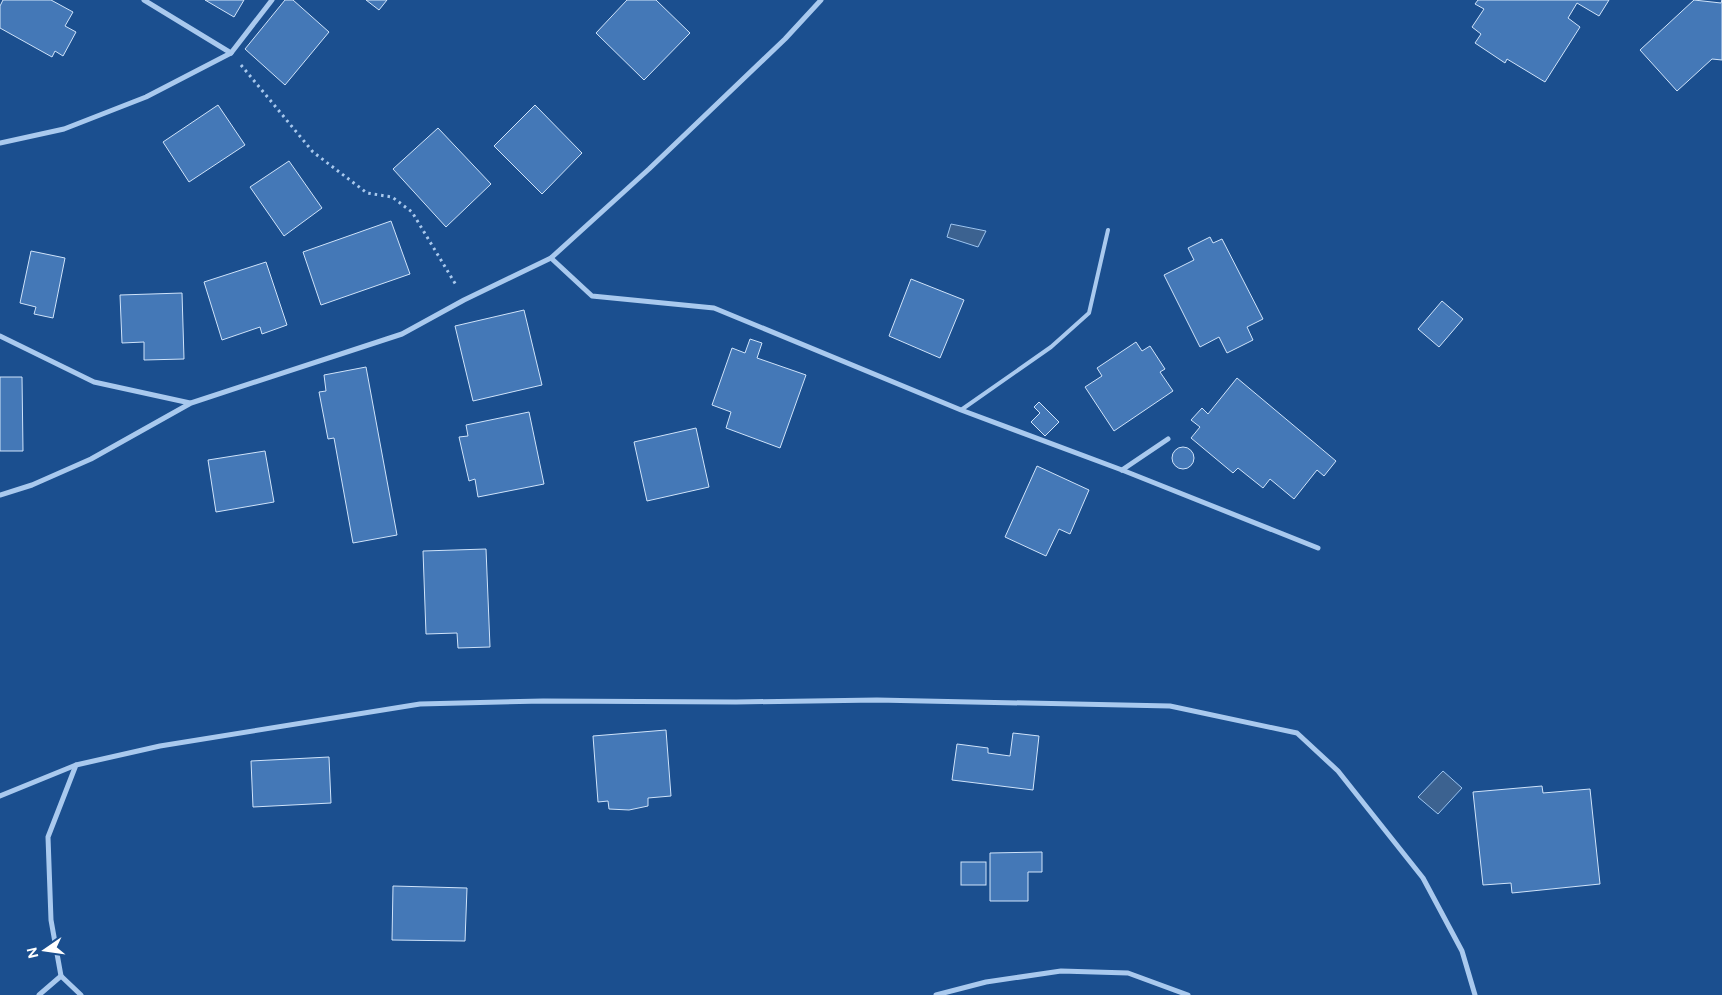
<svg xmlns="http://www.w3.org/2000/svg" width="1722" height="995" viewBox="0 0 1722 995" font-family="Figtree,sans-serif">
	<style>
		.water { fill: #3c6290; stroke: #9cc4f0 }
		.building { fill: #4478b7; stroke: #cfe3fa }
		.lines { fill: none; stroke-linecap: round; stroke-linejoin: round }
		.path { stroke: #a9c9ee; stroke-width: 3; stroke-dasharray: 2.5 4; stroke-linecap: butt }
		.service { stroke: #a9c9ee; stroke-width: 4 }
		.minor { stroke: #a9c9ee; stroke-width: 5 }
	</style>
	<rect width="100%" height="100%" fill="#1b4f8f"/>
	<g class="water">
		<path d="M951,224L986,231L978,247L947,237Z"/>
		<path d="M1443,771L1462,788L1438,814L1418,797Z"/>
	</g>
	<g class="building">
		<path d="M3,0H51L73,12L65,26L76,32L63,56L55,51L52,57L0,28V6Z"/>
		<path d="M205,0H244L234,17Z"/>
		<path d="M285,0H293L329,32L285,85L245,49Z"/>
		<path d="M366,0H387L379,10Z"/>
		<path d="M627,0H656L690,33L644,80L596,33Z"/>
		<path d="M1478,0H1609L1599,16L1577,3L1568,18L1580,27L1545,82L1507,59L1505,63L1475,43L1481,34L1472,27L1484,9L1475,4Z"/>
		<path d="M1694,0L1721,3L1722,0V60L1712,59L1677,91L1640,50Z"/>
		<path d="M218,105L245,145L189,182L163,142Z"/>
		<path d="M535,105L582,153L542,194L494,146Z"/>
		<path d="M438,128L491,184L446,227L393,169Z"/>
		<path d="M289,161L322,208L284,236L250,187Z"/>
		<path d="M391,221L410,274L321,305L303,252Z"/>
		<path d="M1210,237L1213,243L1222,239L1263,319L1247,327L1253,340L1227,353L1219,337L1200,347L1164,275L1194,260L1188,248Z"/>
		<path d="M31,251L65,258L53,318L34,314L36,307L20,303Z"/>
		<path d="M266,262L287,325L262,334L260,327L222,340L204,282Z"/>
		<path d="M911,279L964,300L940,358L889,336Z"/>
		<path d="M182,293L184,359L144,360V342L122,343L120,295Z"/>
		<path d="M1442,301L1463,319L1439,347L1418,329Z"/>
		<path d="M524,310L542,385L473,401L455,326Z"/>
		<path d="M750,339L762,343L757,358L806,375L780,448L726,428L731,412L712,405L732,348L745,353Z"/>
		<path d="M1136,342L1142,351L1150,346L1165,369L1160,372L1173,391L1114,431L1085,387L1102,376L1097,368Z"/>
		<path d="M366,367L397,535L353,543L334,438L328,439L319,392L326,391L324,375Z"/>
		<path d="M0,377H22L23,451H0Z"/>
		<path d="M1237,378L1336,461L1324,476L1317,470L1294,499L1270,479L1263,488L1238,468L1233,473L1191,438L1200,427L1191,420L1202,408L1208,414Z"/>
		<path d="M1039,402L1059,422L1045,436L1031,422L1040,413L1034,407Z"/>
		<path d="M529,412L544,484L478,497L475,479L469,481L459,437L468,436L466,425Z"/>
		<path d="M696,428L709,487L647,501L634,442Z"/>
		<circle cx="1183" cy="458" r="11"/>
		<path d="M265,451L274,502L216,512L208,460Z"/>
		<path d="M1037,466L1089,490L1070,534L1059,529L1046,556L1005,537Z"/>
		<path d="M486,549L490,647L458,648L457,633L426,634L423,551Z"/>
		<path d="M666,730L671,796L648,798V806L629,810L609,809L608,801L598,802L593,736Z"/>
		<path d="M1013,733L1039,736L1033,790L952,780L957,744L988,748V753L1010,756Z"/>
		<path d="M329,757L331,803L253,807L251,761Z"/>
		<path d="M1542,786L1543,793L1590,789L1600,884L1512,893L1511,883L1483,885L1473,792Z"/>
		<path d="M1042,852V872H1028V901H990V853Z"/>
		<rect x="961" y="862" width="25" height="23"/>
		<path d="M393,886L467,888L465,941L392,940Z"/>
	</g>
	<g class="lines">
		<path class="path" d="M241,65L313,152L367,193L392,197L412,212L456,285"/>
		<path class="service" d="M961,410L1051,347L1089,313L1108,230"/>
		<g class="minor">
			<path d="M144,0L231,53"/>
			<path d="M0,143L64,129L146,97L231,53L272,0"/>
			<path d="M551,258L592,296L714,308L961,410L1122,470L1318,548"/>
			<path d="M0,336L94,382L190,403"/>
			<path d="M1122,470L1168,439"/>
			<path d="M0,495L32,485L91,459L191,403L402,334L464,300L551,258L649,169L785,39L821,0"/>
			<path d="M0,796L76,765"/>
			<path d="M39,995L61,976"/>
			<path d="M81,995L61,976L51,920L48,837L76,765L160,746L420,704L543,701L736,702L877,700L1170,706L1297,733L1338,771L1423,878L1462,951L1475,995"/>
			<path d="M936,995L986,982L1061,971L1128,973L1188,995"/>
		</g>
	</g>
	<g transform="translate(45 950) rotate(257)" stroke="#1b4f8f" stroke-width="4" paint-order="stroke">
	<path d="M0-4L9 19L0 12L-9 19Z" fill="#ffffff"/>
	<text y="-8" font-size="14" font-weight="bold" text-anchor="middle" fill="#ffffff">N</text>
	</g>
</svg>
